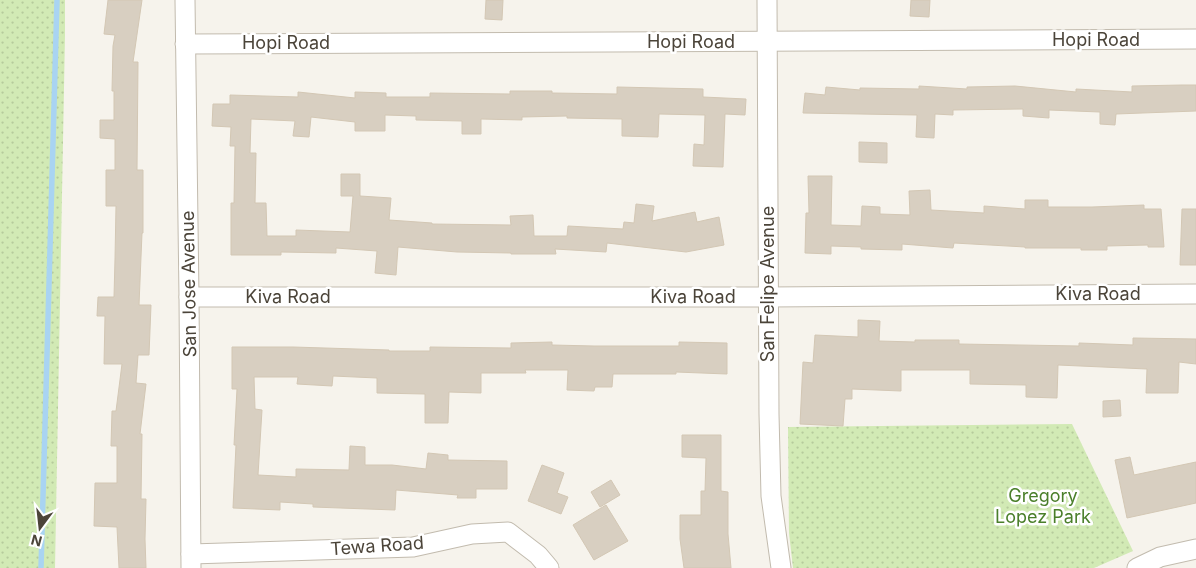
<svg xmlns="http://www.w3.org/2000/svg" width="1196" height="568" viewBox="0 0 1196 568" font-family="Inter,sans-serif">
	<style>
		.park { fill: url(#park-dots) }
		.lines { fill: none; stroke-linecap: round; stroke-linejoin: round }
		.stream { stroke: #a9d4f2; stroke-width: 5.5 }
		.building { fill: #d8cfc1; stroke: #d3c7b4 }
		.street-casing { stroke: #c2bbae; stroke-width: 21 }
		.street { stroke: #fff; stroke-width: 19 }
		.labels { text-anchor: middle; stroke-width: 5; stroke-linejoin: round; paint-order: stroke }
		.street-label { font-size: 18px; fill: #4b4439; stroke: #fff }
		.park-label { font-size: 18px; fill: #4a7f2a; stroke: #fff }
	</style>
	<defs>
		<pattern id="park-dots" width="8" height="8" patternUnits="userSpaceOnUse" patternTransform="scale(1.25)"><rect width="8" height="8" fill="#d2eab5"/><path d="M2 2h.1M6 6h.1" fill="none" stroke="#b6ca9c" stroke-width="1.8" stroke-linecap="round"/></pattern>
	</defs>
	<rect width="100%" height="100%" fill="#f6f3ec"/>
	<g class="park">
		<path d="M0,0H65V35L55,568H0Z"/>
		<path d="M1072,424L1133,551L1094,568H793L789,533L788,427Z"/>
	</g>
	<g class="lines">
		<path class="stream" d="M41,568L57,0"/>
	</g>
	<g class="building">
		<path d="M108,0H142L133,62H138L137,170H143V233H142L139,305H151L149,355H138L136,383L146,384L140,434H142L141,499H146L145,539L146,568H119L117,527L94,526L95,483H117V446H111L112,411H116L122,364H104L105,316H97L98,297H114L115,259L116,206H106V170H115V139L100,138V120H114V91H112L113,46L115,35L104,34Z"/>
		<path d="M486,0H503L502,20L485,19Z"/>
		<path d="M911,0H930L929,17L910,16Z"/>
		<path d="M1182,85H1196V111L1116,114L1115,125L1100,124V112L1049,110V118L1023,116V109L953,110V115L935,114L934,138L916,137L917,115L803,113L805,93L825,95L826,87L860,90V88L919,89V86L967,89V87L1015,86L1076,92V89L1132,92V86Z"/>
		<path d="M617,87L703,89V97L746,99L745,115L725,114L723,167L693,166L694,144L704,145L705,115L659,114L658,137L622,136V119L567,118V116L522,117V120L481,119V134H462V121L416,120V116L385,115V131H355V122L311,117L309,137L293,136L295,121L251,119L250,153H256L255,203H266L267,236H296V230L350,232L353,196H341V174H360V196L391,198L389,220L432,223V224L511,225L510,216L533,215L534,236H567L568,226L623,229L624,222L634,223L636,204L654,206L652,221L695,212L697,222L719,217L724,245L686,252L607,243L606,252L555,249L556,254H511V253L457,252L398,247L396,275L375,273L377,251L336,248V253L281,252V255H231V203H234L235,146H230L231,127L212,126L213,104H230V95L298,97V92L355,98V92L386,93V97H430V93L510,94V91H552V93L617,94Z"/>
		<path d="M859,142L887,143V163L859,162Z"/>
		<path d="M808,176H832L831,225L861,226L862,206L880,207V214L910,215L909,191L930,190L931,210L984,213V206L1025,209V200H1048V207H1092L1144,205V209H1161L1164,247H1148V245L1107,246V250H1081V248H1025V247L954,243L953,248L902,244V250L861,249V247L831,246V254L805,253L806,213H809Z"/>
		<path d="M1182,209H1196V265H1180Z"/>
		<path d="M858,320L880,321L879,341L915,342V340H959V344L1079,346V343L1133,345V338L1196,339V364L1179,362L1178,393H1146L1147,369L1058,365L1057,398L1026,397V385L970,384V370H901V391L852,389V399H845L843,426L800,424L803,362L813,363L815,335L858,337Z"/>
		<path d="M552,342V345L594,346H679V342L727,343V374L676,372V374H613L612,387H595L594,391L567,390L568,370H525L526,373H481V393L449,392L448,423H425V394L377,393V378L333,376L332,386L297,384L298,377H254L255,409L262,410L258,475L296,477V469L349,470L350,446L365,447V465H392L426,469L428,453L448,455V460L507,461V489H476V498H457L458,495L396,490L395,510L313,507V504L280,502V510L233,508L236,445H234L237,389H232V347H293L389,350V351H430V347L511,348V343Z"/>
		<path d="M1120,400L1121,416L1103,417V401Z"/>
		<path d="M682,435H721V491L728,492V534L731,568H684L680,539V515H701V491H705L706,458L682,457Z"/>
		<path d="M1130,457L1134,475L1196,462V503L1127,518L1115,460Z"/>
		<path d="M542,465L564,473L557,493L568,497L561,514L528,501Z"/>
		<path d="M611,480L620,495L600,507L591,492Z"/>
		<path d="M606,505L628,541L594,560L573,525Z"/>
	</g>
	<g class="lines">
		<g class="street-casing">
			<g id="street">
				<path d="M185,0L189,297L191,568"/>
				<path d="M767,0L769,414L771,496L781,568"/>
				<path d="M185,44L1196,39"/>
				<path d="M189,297H768L1196,294"/>
				<path d="M191,554L413,547L472,534L508,532L538,555L549,568"/>
				<path d="M1137,568L1160,557L1196,549"/>
			</g>
		</g>
		<use href="#street" class="street"/>
	</g>
	<g class="labels">
		<g class="street-label">
			<text x="1096" y="46">Hopi Road</text>
			<text x="691" y="48">Hopi Road</text>
			<text x="286" y="49">Hopi Road</text>
			<text transform="translate(189 284) rotate(-91)" y="6">San Jose Avenue</text>
			<text transform="translate(768 284) rotate(-90)" y="6">San Felipe Avenue</text>
			<text x="1098" y="300">Kiva Road</text>
			<text x="288" y="303">Kiva Road</text>
			<text x="693" y="303">Kiva Road</text>
			<text transform="translate(377 546) rotate(-4)" y="6">Tewa Road</text>
		</g>
		<g class="park-label">
			<text x="1043" y="502">Gregory<tspan x="1043" dy="21">Lopez Park</tspan></text>
		</g>
	</g>
	<g transform="translate(40 528) rotate(195)" stroke="#ffffff" stroke-width="4" paint-order="stroke">
	<path d="M0-4L9 19L0 12L-9 19Z" fill="#4b4439"/>
	<text y="-8" font-size="14" font-weight="bold" text-anchor="middle" fill="#4b4439">N</text>
	</g>
</svg>
